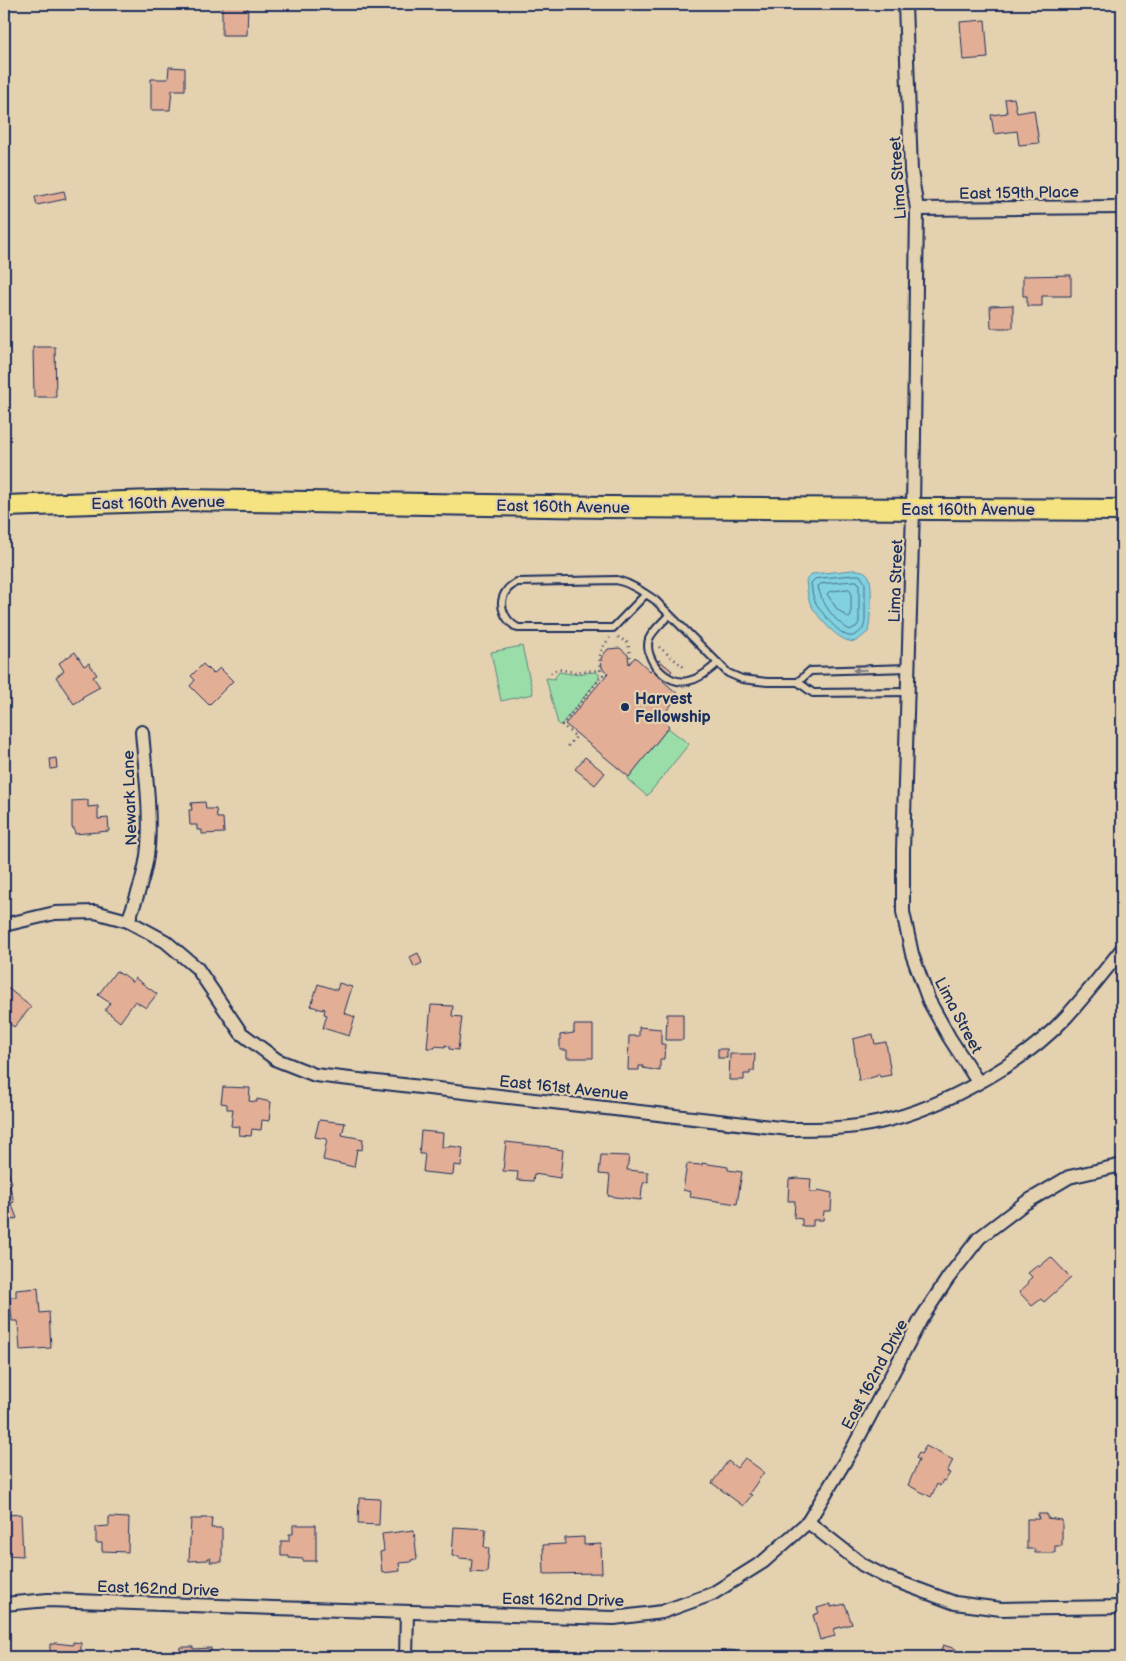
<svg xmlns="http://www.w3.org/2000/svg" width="1126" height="1661" viewBox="0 0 1126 1661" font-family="'Balsamiq Sans',sans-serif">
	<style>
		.green { fill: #9bdda8; stroke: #5b8683 }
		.water { fill: #82d1de; stroke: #5990ab }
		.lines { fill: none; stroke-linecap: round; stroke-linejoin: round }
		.shore { stroke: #447091; stroke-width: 1 }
		.building { fill: #e2ae96; stroke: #1b2f5e }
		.service-casing { stroke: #1b2f5e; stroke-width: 10 }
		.minor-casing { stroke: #1b2f5e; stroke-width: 16 }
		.primary-casing { stroke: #1b2f5e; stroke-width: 24 }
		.path { stroke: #1b2f5e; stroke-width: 2.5; stroke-dasharray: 1 4; stroke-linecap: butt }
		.service { stroke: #e4d1af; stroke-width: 6 }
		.minor { stroke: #e4d1af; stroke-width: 12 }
		.primary { stroke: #f5e382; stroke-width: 20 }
		.oneway { fill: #808086 }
		.poi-dot { fill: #1b2f5e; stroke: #e4d1af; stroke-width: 2 }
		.labels { text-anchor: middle; stroke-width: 4.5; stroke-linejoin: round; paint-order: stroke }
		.street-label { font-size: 16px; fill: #1b2f5e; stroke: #e4d1af }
		.poi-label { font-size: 16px; font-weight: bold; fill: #1b2f5e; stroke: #e4d1af; text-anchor: start }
	</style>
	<rect width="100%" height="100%" fill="#e4d1af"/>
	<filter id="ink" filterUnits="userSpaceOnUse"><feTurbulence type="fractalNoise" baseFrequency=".02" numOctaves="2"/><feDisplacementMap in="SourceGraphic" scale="10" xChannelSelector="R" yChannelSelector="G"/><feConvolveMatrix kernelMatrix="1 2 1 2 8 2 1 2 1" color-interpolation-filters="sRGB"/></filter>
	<g filter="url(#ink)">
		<g class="green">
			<path d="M522,646L533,694L501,701L491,652Z"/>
			<path d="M559,672L571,674L596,672L599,674V679L561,725L558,724C554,708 550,694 546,678L554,679Z"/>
			<path d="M668,728L689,744L647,796L627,779Z"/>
		</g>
		<path class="water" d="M853,570C859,570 864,570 868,575C874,583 870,621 868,632C865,634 860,639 856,641C841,646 816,615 810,603C807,596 807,587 806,580L812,574Z"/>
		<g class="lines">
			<g class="shore">
				<path d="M853,575H860L865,583V622L863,629C859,632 855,637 849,636C839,635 817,608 814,599C812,594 812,588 811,583L815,579Z"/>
				<path d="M854,581H857L859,584V622L857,626L850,630C835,622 821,603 818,586L821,584Z"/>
				<path d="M849,589L851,592V616L849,618L837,609L827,594L829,592Z"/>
			</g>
		</g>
		<g class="building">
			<path d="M222,4H248L247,35H222Z"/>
			<path d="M985,20L988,58L963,60L960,22Z"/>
			<path d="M169,67L185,68V90H172L170,110H151V79H168Z"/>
			<path d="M1014,98L1017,113L1034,110L1039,143L1019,145L1017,131L994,134L991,115L1007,113L1005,99Z"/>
			<path d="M64,191L66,199L37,205L35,197Z"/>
			<path d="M1071,275V296H1042V306H1027V296H1023V276Z"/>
			<path d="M1013,305V328H991L990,306Z"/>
			<path d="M33,347H55L56,397H34Z"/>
			<path d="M620,648L628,655L629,664L635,657L650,671L659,660L672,671L663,681L679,695L660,719L669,726L668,728L629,777L565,724L608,673L602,668L601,658L608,649Z"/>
			<path d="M75,652L84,666L89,663L97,675L93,677L100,687L82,697L83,698L74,704L56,677L64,671L59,663Z"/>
			<path d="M203,664L213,674L220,668L233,681L209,705L190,686L195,680L191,676Z"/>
			<path d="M585,757L605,773L595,785L575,769Z"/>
			<path d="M56,758L57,768L51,769L50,759Z"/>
			<path d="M88,800V807L98,806V819L108,818L109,831L75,834L74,828H72V801Z"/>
			<path d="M205,802L206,809H216L217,818H223L224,833L202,834V830H197V825H190L189,810H192L191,803Z"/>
			<path d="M418,953L422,963L414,967L410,957Z"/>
			<path d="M116,971L122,975L123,974L131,980L130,981L132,982L135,978L157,994L146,1008L135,1001L120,1022L105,1010L110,1003L98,995Z"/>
			<path d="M339,983L352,987L344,1013L355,1017L349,1036L323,1028L327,1015L324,1014L325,1009L323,1008V1010L311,1006L318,984L337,990Z"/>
			<path d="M4,985L31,1007L14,1027L4,1019Z"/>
			<path d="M431,1005L453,1006L452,1016L462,1017L458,1050L449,1049V1046L445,1045V1047L435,1046V1048H427Z"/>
			<path d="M667,1014H683V1040H666Z"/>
			<path d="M574,1025H593V1058H567V1050H560V1035L574,1033Z"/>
			<path d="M639,1027L661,1029V1044H665L664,1059H660V1071L643,1068V1066H639V1070H628L629,1036H639Z"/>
			<path d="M873,1034L875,1044L886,1042L891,1075L880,1077L879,1074H877V1076L859,1081L853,1039Z"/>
			<rect x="718" y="1049" width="9" height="9"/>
			<path d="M730,1054H755L754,1071H750V1074H744V1080H729Z"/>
			<path d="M223,1087L250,1088L249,1101L257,1102V1099L271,1102L269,1121L262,1120L261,1130L252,1129L251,1136L239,1135L240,1127L231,1126L233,1109H227V1104L221,1103Z"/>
			<path d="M319,1120L345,1123L342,1135L363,1139L362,1150L357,1149L354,1167L323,1160L327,1139L315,1137Z"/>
			<path d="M421,1131L443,1133L442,1147H450V1146L463,1148L461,1166L454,1165L453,1175L423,1172L425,1154H419Z"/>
			<path d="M506,1142L550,1147V1148L563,1150L560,1178L534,1174L533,1181L517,1180L518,1172L503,1171Z"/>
			<path d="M601,1155L629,1156L627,1170L648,1172V1182H644L642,1188L641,1200L608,1196L610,1175L599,1174Z"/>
			<path d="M702,1163L728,1167V1170L742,1172L737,1204L690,1197L691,1192L683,1190L687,1164L702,1165Z"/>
			<path d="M7,1169L12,1183L9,1184L14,1202L11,1203L17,1218L4,1223V1170Z"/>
			<path d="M797,1178L811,1179L810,1192H818V1190L832,1193L831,1211H824L823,1220H813V1226H802V1219L794,1218L795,1201H788L789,1179Z"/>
			<path d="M1051,1257L1071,1278L1044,1302L1041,1299L1032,1306L1019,1292L1029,1283L1027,1282L1032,1277L1028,1273L1038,1265L1039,1267Z"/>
			<path d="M38,1288L40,1313L49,1312L51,1348L20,1350L18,1321H12L10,1297H16V1290Z"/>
			<path d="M926,1446L953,1460L947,1472L950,1473L945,1481L943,1480L940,1486L937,1484L931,1497L908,1485L919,1460L916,1458L919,1453L921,1454Z"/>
			<path d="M745,1458L764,1472L749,1494L752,1495L743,1506L712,1483L728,1461L737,1468Z"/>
			<path d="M359,1498L380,1499L379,1525L358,1524Z"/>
			<path d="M21,1514L23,1556L4,1555V1520H7V1515Z"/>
			<path d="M1038,1514H1047V1518L1062,1520V1546H1055V1553H1035V1549H1027V1519H1039Z"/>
			<path d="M109,1517L129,1518L128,1552L102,1551V1543H96V1527L109,1526Z"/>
			<path d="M201,1518H212L211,1528H222V1562H210L211,1558H208V1560L189,1561L191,1519H201Z"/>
			<path d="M293,1525H316V1561H303V1559L289,1558V1556H281V1541H289V1534H293Z"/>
			<path d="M1118,1526H1122V1552H1119Z"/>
			<path d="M454,1527L486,1529L484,1547L489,1548L487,1573L471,1572L472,1559L459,1558V1556H452Z"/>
			<path d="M414,1530L417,1559L411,1560V1562L399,1563L400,1571L382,1573L380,1552L384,1551L382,1534Z"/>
			<path d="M584,1537V1545L601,1544L602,1573L544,1574L543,1545L565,1544V1538Z"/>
			<path d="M831,1604V1607L845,1604L852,1624L833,1629L835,1636L820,1640L813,1615L819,1613L817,1608Z"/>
			<path d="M73,1642L81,1643V1657H56V1652H50V1644H55V1643L73,1645Z"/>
			<path d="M943,1645L956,1649L955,1651L976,1657H939Z"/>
			<path d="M180,1647H193V1649L211,1648V1657H179Z"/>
			<path d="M728,1650L736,1651V1653L763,1654L762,1657H710V1653H721V1651L728,1652Z"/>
		</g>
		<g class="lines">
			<g class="service-casing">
				<g id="service">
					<path d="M646,594L613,628H518C505,621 496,604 507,590C509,587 514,584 517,582L617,580C632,584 643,592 655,600L728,673L742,679L767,682H798L813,693L908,692"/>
					<path d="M669,615C663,622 653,630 649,639C643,659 667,686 688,681C700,679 709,670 718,663"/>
					<path d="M798,682L810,671L909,668"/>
				</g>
			</g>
			<g class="minor-casing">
				<g id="minor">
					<path d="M905,4L911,171L917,209L913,509L903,851V912L912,954L929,1001L949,1037L978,1082"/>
					<path d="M917,209L1122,207"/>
					<path d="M128,921C137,897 146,872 148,847C151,809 145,769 142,732"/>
					<path d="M4,925L55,913L95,912L128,921L165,941L197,968L241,1033L277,1060L315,1075L789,1129C819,1129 850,1129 880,1122C942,1108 1023,1064 1066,1017C1086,995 1104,972 1122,949"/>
					<path d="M808,1522L863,1565L888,1578L955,1603L1001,1609L1122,1607"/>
					<path d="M4,1604L48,1600L274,1608L614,1618L662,1612L712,1594L763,1562L808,1522L853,1448L921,1319L948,1278L979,1238L1025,1203L1069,1177L1122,1165"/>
					<path d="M406,1657L407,1612"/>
				</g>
			</g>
			<g class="primary-casing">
				<path id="primary" d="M4,506L185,500L605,507L1122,510"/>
			</g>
			<g class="path">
				<path d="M618,637L628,643L631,661"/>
				<path d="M659,647L685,668"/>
				<path d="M551,673L557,669L574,672L600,670"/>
				<path d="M568,746L576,737L562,725L603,675C596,662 600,648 610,638"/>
			</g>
			<use href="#service" class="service"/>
			<use href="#minor" class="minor"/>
			<use href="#primary" class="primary"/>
		</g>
		<defs><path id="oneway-solid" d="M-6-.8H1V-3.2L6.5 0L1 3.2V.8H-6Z" transform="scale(1.25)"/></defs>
		<use class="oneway" href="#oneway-solid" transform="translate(860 670) rotate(178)"/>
	</g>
	<circle class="poi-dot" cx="625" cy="707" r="5"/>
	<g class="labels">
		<g class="street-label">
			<text transform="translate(897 178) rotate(-94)" y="6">Lima Street</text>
			<text transform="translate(1019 192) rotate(-1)" y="6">East 159th Place</text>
			<text transform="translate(158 502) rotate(-1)" y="6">East 160th Avenue</text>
			<text transform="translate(563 506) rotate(1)" y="6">East 160th Avenue</text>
			<text x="968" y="515">East 160th Avenue</text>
			<text transform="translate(895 581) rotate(-88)" y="6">Lima Street</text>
			<text transform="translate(129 798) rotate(-92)" y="6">Newark Lane</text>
			<text transform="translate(959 1015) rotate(62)" y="6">Lima Street</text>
			<text transform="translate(564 1087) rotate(6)" y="6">East 161st Avenue</text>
			<text transform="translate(874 1374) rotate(-62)" y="6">East 162nd Drive</text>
			<text transform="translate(158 1588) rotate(2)" y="6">East 162nd Drive</text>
			<text transform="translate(563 1599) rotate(1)" y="6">East 162nd Drive</text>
		</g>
		<g class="poi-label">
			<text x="635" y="704">Harvest<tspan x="635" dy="18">Fellowship</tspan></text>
		</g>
	</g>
	<rect width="1126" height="1661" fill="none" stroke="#e4d1af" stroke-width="20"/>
	<rect x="10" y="10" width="1106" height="1641" fill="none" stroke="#1b2f5e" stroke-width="2" filter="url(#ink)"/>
</svg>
